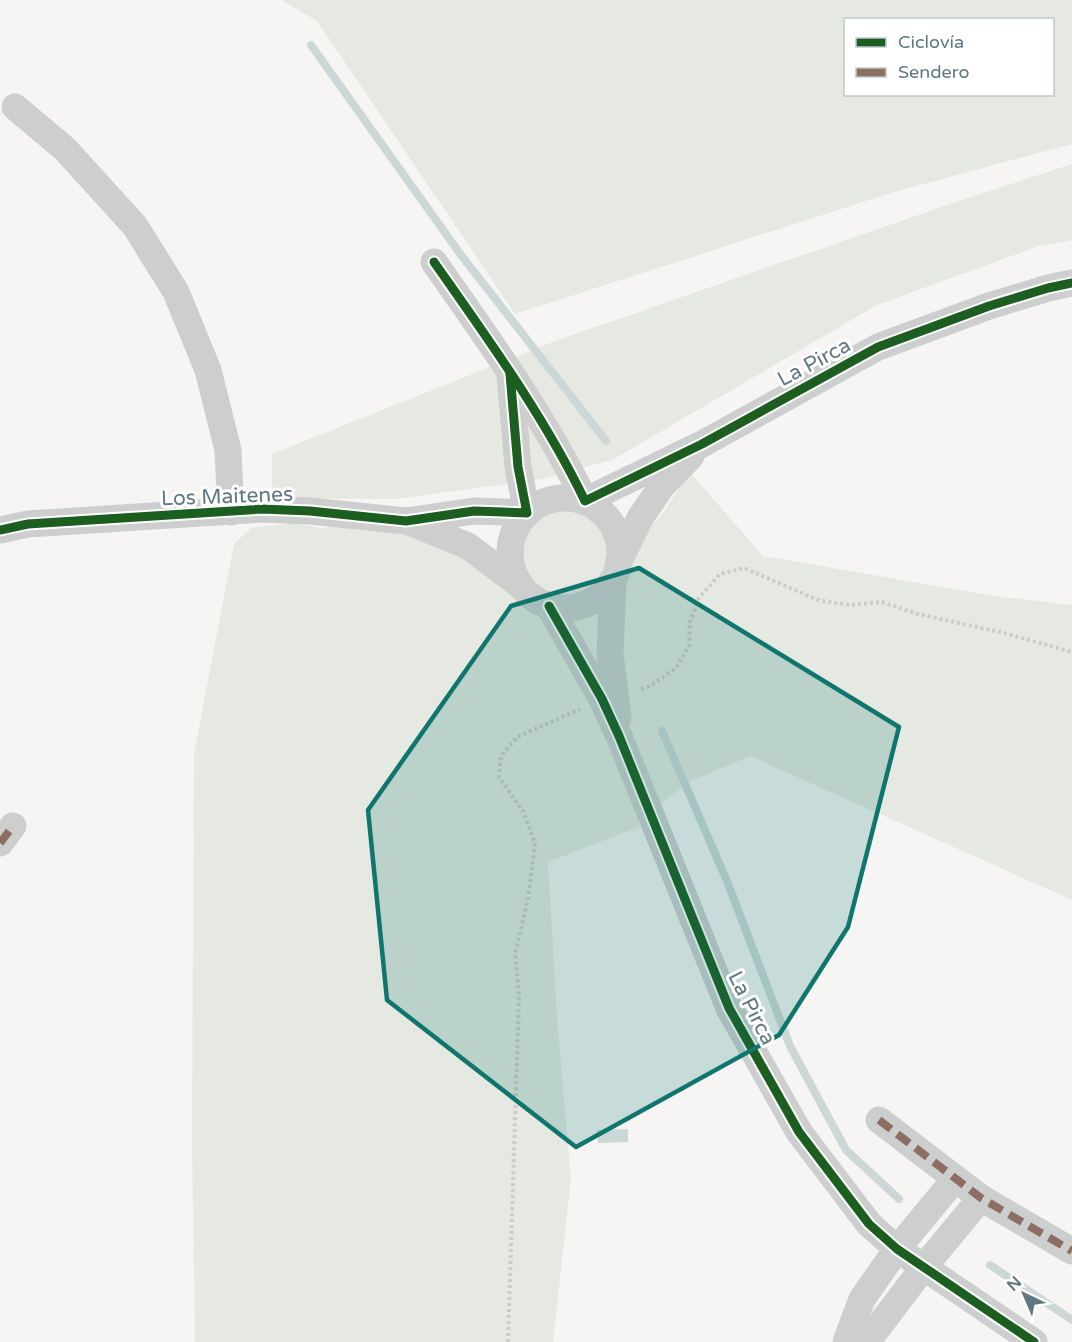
<svg xmlns="http://www.w3.org/2000/svg" width="1072" height="1342" viewBox="0 0 1072 1342" font-family="'Varela Round',sans-serif">
	<style>
		.green { fill: #e6e9e2; fill-rule: evenodd }
		.water { fill: #ccd7d8 }
		.lines { fill: none; stroke-linecap: round; stroke-linejoin: round }
		.stream { stroke: #ccd7d8; stroke-width: 8 }
		.path { stroke: #cccccd; stroke-width: 4; stroke-dasharray: 3 3; stroke-linecap: butt }
		.minor { stroke: #cdcfcf; stroke-width: 27 }
		.quiet { stroke: #8d6e63; stroke-width: 8; stroke-dasharray: 15 8; stroke-linecap: butt }
		.cycleway-casing { stroke: #fff; stroke-width: 13 }
		.cycleway { stroke: #1b5e20; stroke-width: 9 }
		.marked { fill: #0f766e; fill-opacity: 0.2; stroke: #0f766e; stroke-width: 4.5; stroke-linejoin: round }
		.labels { text-anchor: middle; stroke-width: 6; stroke-linejoin: round; paint-order: stroke }
		.street-label { font-size: 21px; fill: #5f7780; stroke: #fff }
	</style>
	<rect width="100%" height="100%" fill="#f6f5f4"/>
	<g class="green">
		<path d="M281,0H1072V144L894,192L515,314L317,21ZM846,20H1052V94H846Z"/>
		<path d="M1072,164V240L1039,246L877,305L614,459L542,479L396,499L272,498V454L555,341L953,203Z"/>
		<path d="M690,472L763,556L995,596L1072,605V900L750,756L688,782L638,822L639,827L548,862L557,1017L571,1179L553,1342H195L192,1140L194,754L234,544L251,528L293,523L322,528L344,524L409,535L474,561L534,609L571,616L620,586L644,532L660,517Z"/>
		<circle cx="564" cy="552" r="49"/>
	</g>
	<path class="water" d="M628,1129V1142L598,1143L597,1130Z"/>
	<g class="lines">
		<g class="stream">
			<path d="M311,45L461,255L606,441"/>
			<path d="M662,731L727,881L790,1046L846,1150L899,1199"/>
			<path d="M990,1265L1072,1320"/>
		</g>
		<g class="path">
			<path d="M641,689L650,686L676,668L689,646L690,622L699,598L720,574L744,568L818,600L849,605L882,602L918,614L1000,632L1072,652"/>
			<path d="M508,1342L519,995L515,954L528,899L535,843L523,811L499,777L501,756L517,737L580,709"/>
		</g>
		<g class="minor">
			<path d="M15,107L65,149L135,226L176,292L208,370L228,450L231,512"/>
			<path d="M434,262C488,339 544,416 585,501L702,444L878,347L989,306L1048,288L1072,283"/>
			<circle cx="565" cy="553" r="55"/>
			<path d="M407,521L468,546L521,586"/>
			<path d="M0,530L28,524L262,509L310,511L406,521L474,511L527,513L518,467L510,375"/>
			<path d="M619,561L640,518L662,486L691,456"/>
			<path d="M613,579L610,654L618,717"/>
			<path d="M549,606L602,699L619,736L729,1008L799,1132L869,1224L897,1249L1034,1342"/>
			<path d="M0,843L13,826"/>
			<path d="M879,1120L981,1198L1072,1251"/>
			<path d="M846,1342L862,1299L897,1249L955,1179"/>
			<path d="M867,1342L923,1268L981,1198"/>
		</g>
		<g class="quiet">
			<path d="M0,843L13,826"/>
			<path d="M879,1120L981,1198L1072,1251"/>
		</g>
		<g class="cycleway-casing">
			<g id="cycleway">
				<path d="M434,262C488,339 544,416 585,501L702,444L878,347L989,306L1048,288L1072,283"/>
				<path d="M0,530L28,524L262,509L310,511L406,521L474,511L527,513L518,467L510,374"/>
				<path d="M549,606L602,699L619,736L729,1008L799,1132L869,1224L897,1249L1034,1342"/>
			</g>
		</g>
		<use href="#cycleway" class="cycleway"/>
	</g>
	<path class="marked" d="M639,568L899,727L848,927L779,1035L576,1147L387,1000L368,810L511,606Z"/>
	<g class="labels">
		<g class="street-label">
			<text transform="translate(814 362) rotate(-28)" y="7">La Pirca</text>
			<text transform="translate(227 496) rotate(-2)" y="7">Los Maitenes</text>
			<text transform="translate(752 1008) rotate(63)" y="7">La Pirca</text>
		</g>
	</g>
	<rect x="844" y="18" width="210" height="78" fill="#ffffff" stroke="#bfc9cc" stroke-width="1.5"/>
	<rect x="856" y="38" width="30" height="9" fill="#1b5e20" stroke="#bfc9cc" stroke-width="1.5"/>
	<text x="898" y="48" font-size="18" fill="#5f7780">Ciclovía</text>
	<rect x="856" y="68" width="30" height="9" fill="#8d6e63" stroke="#bfc9cc" stroke-width="1.5"/>
	<text x="898" y="78" font-size="18" fill="#5f7780">Sendero</text>
	<g transform="translate(1024 1294) rotate(316)" stroke="#ffffff" stroke-width="4.5" paint-order="stroke">
	<path d="M0-4.5L10 22L0 15L-10 22Z" fill="#5f7780"/>
	<text y="-9" font-size="16" font-weight="bold" text-anchor="middle" fill="#5f7780">N</text>
	</g>
</svg>
